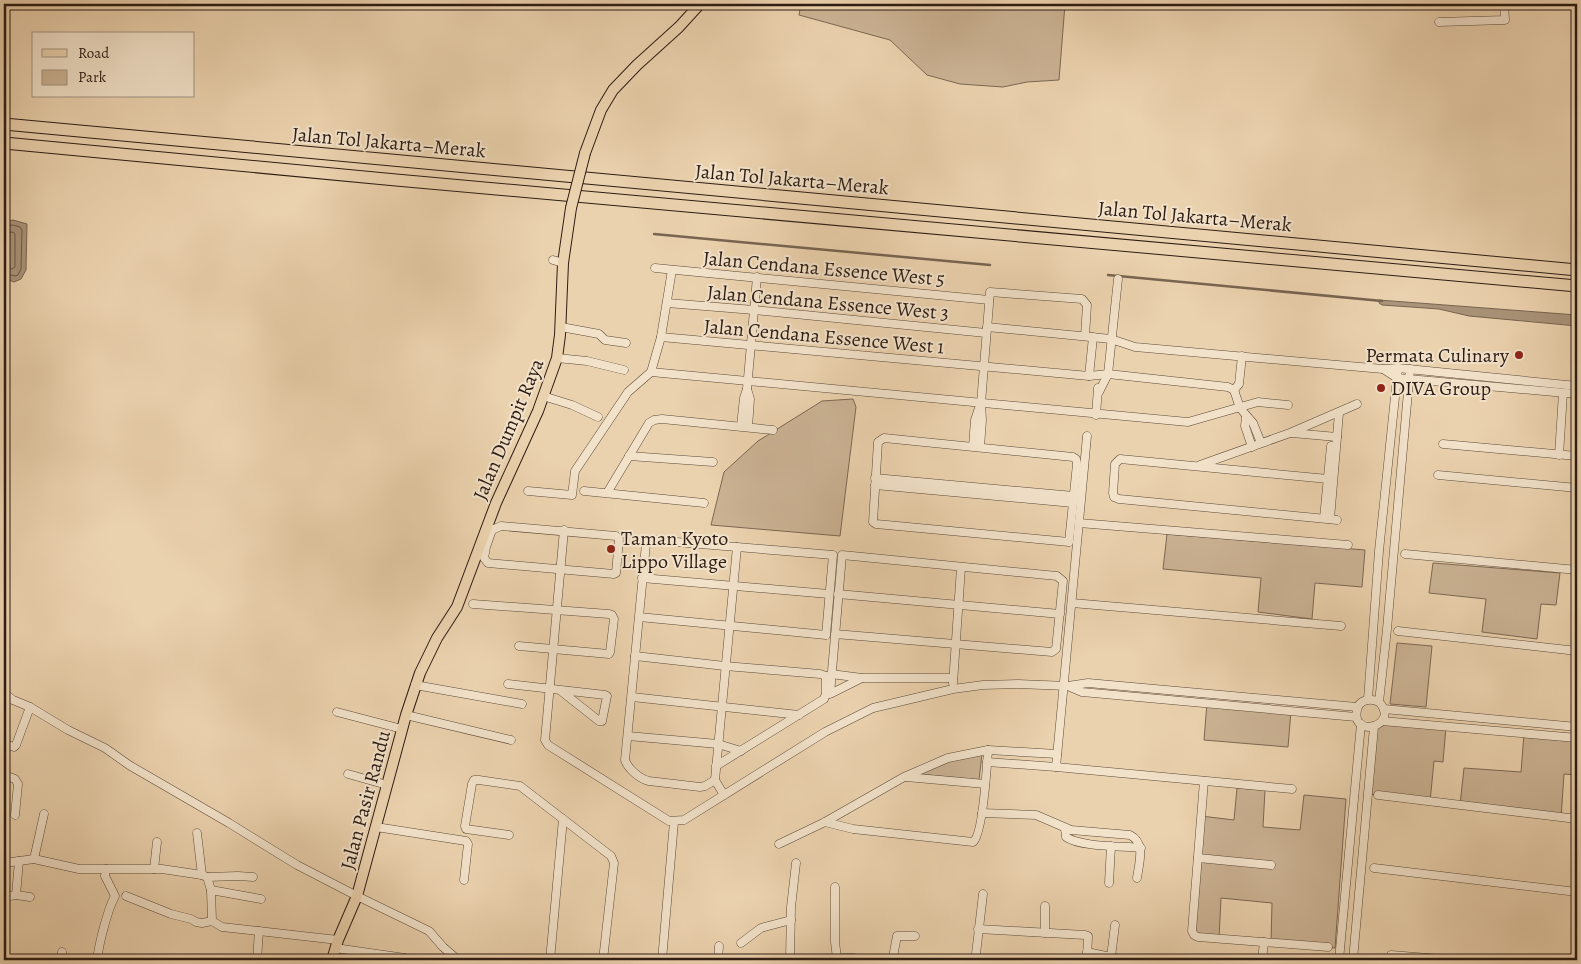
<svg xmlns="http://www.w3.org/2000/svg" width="1581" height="964" viewBox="0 0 1581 964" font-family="Alegreya,serif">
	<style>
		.green { fill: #cbb394; stroke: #7c6854 }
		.water { fill: #aa947a; stroke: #786451 }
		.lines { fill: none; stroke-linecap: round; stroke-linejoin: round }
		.shore { stroke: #6c5847; stroke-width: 1 }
		.stream { stroke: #786451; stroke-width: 2.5 }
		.minor-casing { stroke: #5c4a3a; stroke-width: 9 }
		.major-casing { stroke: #2d1c14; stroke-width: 12 }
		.highway-casing { stroke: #2d1c14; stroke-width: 13 }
		.minor { stroke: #f2e2ca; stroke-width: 8 }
		.major { stroke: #ebd2ae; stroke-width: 10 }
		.highway { stroke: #ebd2ae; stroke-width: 11 }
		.major-bridge-casing { stroke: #2d1c14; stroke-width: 12; stroke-linecap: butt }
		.major-bridge { stroke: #ebd2ae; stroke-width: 10 }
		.poi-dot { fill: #8f2418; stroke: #f2e2ca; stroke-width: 2 }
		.labels { text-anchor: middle; stroke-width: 4; stroke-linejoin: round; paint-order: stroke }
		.street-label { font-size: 20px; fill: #2d1c14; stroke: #f2e2ca }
		.poi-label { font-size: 20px; fill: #2d1c14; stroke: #f2e2ca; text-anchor: start }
	</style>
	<rect width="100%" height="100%" fill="#ebd2ae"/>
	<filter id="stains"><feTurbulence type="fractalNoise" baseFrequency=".004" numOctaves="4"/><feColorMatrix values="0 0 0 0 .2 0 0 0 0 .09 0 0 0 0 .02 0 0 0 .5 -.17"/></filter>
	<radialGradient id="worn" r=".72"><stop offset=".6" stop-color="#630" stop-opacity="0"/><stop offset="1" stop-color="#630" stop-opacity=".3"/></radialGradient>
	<g class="green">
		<path d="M801,4H1065L1059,80L1027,82L1003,87L960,84L927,75L890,40L799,15Z"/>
		<path d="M853,399L856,407L840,536L711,525L724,472L758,441L822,401Z"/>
		<path d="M1167,534L1365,550L1362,587L1315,583L1312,619L1258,612L1261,578L1163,569Z"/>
		<path d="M1433,563L1560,573L1556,605L1541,604L1537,639L1482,632L1486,599L1429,593Z"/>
		<path d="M1397,643L1432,646L1426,707L1390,704Z"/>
		<path d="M1207,703L1291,711L1288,747L1204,740Z"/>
		<path d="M1382,721L1446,727L1443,762L1434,761L1430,802L1369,794L1374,727Z"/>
		<path d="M1524,734L1577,738V775L1564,774L1561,818L1460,805L1464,768L1521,772Z"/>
		<path d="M982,754L979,780L917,774L954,758Z"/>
		<path d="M1237,788L1265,790L1263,827L1300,830L1304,795L1346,799L1335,948L1271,943L1272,903L1221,898L1219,938L1194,935L1201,816L1234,820Z"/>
	</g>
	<g class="water">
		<path d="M13,220L27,224L26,270L21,279L14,282L4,278V222Z"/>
		<path d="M1379,300L1577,315V326L1469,316L1439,309L1382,305L1379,303Z"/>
	</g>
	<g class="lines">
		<g class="shore">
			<path d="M4,226L13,225L20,227L22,230L21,269L18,275L15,276L4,273"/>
			<path d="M4,233L13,232L15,234V267L12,269L4,267"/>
		</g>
		<g class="stream">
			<path d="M654,234L990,265"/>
			<path d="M1108,275L1382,301"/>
		</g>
		<g class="minor-casing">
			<g id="minor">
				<path d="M1439,22L1505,20L1504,4"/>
				<path d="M553,260L563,263"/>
				<path d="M655,268L989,300"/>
				<path d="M667,303L754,310L986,333"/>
				<path d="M561,327L599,334L605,340L626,343"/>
				<path d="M987,327L1111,339L1135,347L1383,369L1398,368"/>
				<path d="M661,337L1089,376L1108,374L1228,387L1234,390L1240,408L1253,423L1261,443"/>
				<path d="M557,358L587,361L624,370"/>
				<path d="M1383,369L1397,378L1577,394"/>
				<path d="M651,372L1188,422L1258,402L1288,405"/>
				<path d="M1089,376L1093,337"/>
				<path d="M747,389L750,399L748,427"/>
				<path d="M1234,390L1239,384L1242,356"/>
				<path d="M1099,392L1108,374L1118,279"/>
				<path d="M543,396L572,405L598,417"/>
				<path d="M1096,415L1098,388"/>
				<path d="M1246,417L1245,426L1252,447"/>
				<path d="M741,426L744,398L747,389L757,277"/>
				<path d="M1292,433L1337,437"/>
				<path d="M884,438L1073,457L1076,459L1077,464L1069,542L876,524L873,522L878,442Z"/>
				<path d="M1443,444L1577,456"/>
				<path d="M973,446L975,420L979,408"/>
				<path d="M980,447L982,420L981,403L990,292L1082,299L1087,305L1085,336"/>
				<path d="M1559,455L1563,393"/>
				<path d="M629,456L713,462"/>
				<path d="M1200,465L1290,433L1357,404"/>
				<path d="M1438,475L1577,488"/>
				<path d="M875,478L1074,496"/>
				<path d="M1328,479L1120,459L1115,464L1113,493L1114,497L1119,499L1337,520"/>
				<path d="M875,485L1073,503"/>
				<path d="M528,491L572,495L575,471L628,392L651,372L661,337L672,270"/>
				<path d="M584,491L704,503"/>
				<path d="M607,493L649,423L654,420L662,419L773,430"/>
				<path d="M1324,518L1331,446"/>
				<path d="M1330,519L1339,413"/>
				<path d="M1079,523L1348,545"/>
				<path d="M501,526L616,536L619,539L616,573L614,574L488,563L484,558L486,547L492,530Z"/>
				<path d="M564,530L545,740L548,745L669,821L684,820L825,732L873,708L953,689L983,685L1018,684L1068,686L1088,683L1357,707"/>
				<path d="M1405,554L1577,570"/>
				<path d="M642,578L829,594"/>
				<path d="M838,594L1060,614"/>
				<path d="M1072,603L1341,626"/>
				<path d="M473,604L609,614L612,615L614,619L610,652L609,654L519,646"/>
				<path d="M639,617L826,635L833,555L652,540L646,544L625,760C628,769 640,779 649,781L700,787L705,786L715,780"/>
				<path d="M1398,631L1577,651"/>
				<path d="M835,634L1052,652L1056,649L1063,581L1057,576L842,555L830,694L862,678"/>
				<path d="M635,656L725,666L820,674L826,676V694L824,699L716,766"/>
				<path d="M831,674L862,678H953"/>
				<path d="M953,683L961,568"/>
				<path d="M508,684L605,695L607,696L602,721H599L561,691"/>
				<path d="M415,685L522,704"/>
				<path d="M1068,686L1082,692L1356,717"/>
				<path d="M4,693L13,700L30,707L68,730L105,748L129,765L229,823L297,865L357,896L429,931L443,947L458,960"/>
				<path d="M632,697L799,715"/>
				<path d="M1368,699L1379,551L1398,368L1577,386"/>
				<path d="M1379,702C1371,698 1359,699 1357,710C1351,740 1401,725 1379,702L1387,629L1410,369"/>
				<path d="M1384,709L1577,727"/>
				<path d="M337,712L402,729"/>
				<path d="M406,715L511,740"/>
				<path d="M1382,721L1577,738"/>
				<path d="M628,736L718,744L741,751"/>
				<path d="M4,744L14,747L16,745L30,707"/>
				<path d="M987,762L1056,767L1292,789"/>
				<path d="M1056,767L1087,436"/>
				<path d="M348,774L387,785"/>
				<path d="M4,775L15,779L18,784L15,815"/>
				<path d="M906,777L985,784"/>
				<path d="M1204,781L1192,931L1194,935L1198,937L1328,947"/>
				<path d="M724,795L715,780L737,547"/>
				<path d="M1378,795L1577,819"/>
				<path d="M982,813L1036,815L1071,830L1130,835C1146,843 1139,863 1137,878"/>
				<path d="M825,822L853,829L973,842C983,835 987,765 988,750"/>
				<path d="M376,827L466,841L468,844L464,880"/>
				<path d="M1065,828L1066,837C1080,847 1122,846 1141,848"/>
				<path d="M197,833L202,875"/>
				<path d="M509,835L466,829L465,826L472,784L474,780H479L520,786L611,856L614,863L603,960"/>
				<path d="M779,844L825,822L904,777L948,758L988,750L1057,754"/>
				<path d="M1198,858L1271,865"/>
				<path d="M34,859L44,814"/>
				<path d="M4,863L34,859L79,869H162L202,875L207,877L211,890L212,921L222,927L338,940"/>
				<path d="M1374,868L1577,892"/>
				<path d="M154,869L157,842"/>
				<path d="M207,877L238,876L253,877"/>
				<path d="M1109,883L1111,846"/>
				<path d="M835,887V942L837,958"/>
				<path d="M211,890L261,899"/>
				<path d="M16,895L19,861"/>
				<path d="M126,896L171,914L191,919L196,922L202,923L212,921"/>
				<path d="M4,897L16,895L30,897"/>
				<path d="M1115,925L1111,957L1124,960"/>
				<path d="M978,929L1085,935L1088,936L1087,960"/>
				<path d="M1045,933V906"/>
				<path d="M741,943L761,928L791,920"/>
				<path d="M335,948L405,958"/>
				<path d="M62,952V960"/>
				<path d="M1087,952L1111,957"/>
				<path d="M976,954L983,894"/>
				<path d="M1391,955L1453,960"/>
				<path d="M790,959L853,958L864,960"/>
				<path d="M97,960C99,944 107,911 115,896L105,876L106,869"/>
				<path d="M257,960L259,931"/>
				<path d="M550,960L563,819"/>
				<path d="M662,960L674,822"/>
				<path d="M718,960L719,946"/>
				<path d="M790,960L791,907L796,863"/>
				<path d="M882,960H891L893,957L897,936H915"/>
				<path d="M1262,960L1264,942"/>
				<path d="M1339,960L1361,724"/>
				<path d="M1353,960L1374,727"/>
			</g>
		</g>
		<g class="major-casing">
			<g id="major">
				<path d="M585,153L601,110L613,90L637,65L679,27L700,4"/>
				<path d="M332,960L338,940L357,896L406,715L420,673L437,638L457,607L496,503L538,411L557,358L560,335L563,263L571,208"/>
			</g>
		</g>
		<g class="highway-casing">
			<g id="highway">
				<path d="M4,124L1577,270"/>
				<path d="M4,143L396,180L1577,286"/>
			</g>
		</g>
		<use href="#minor" class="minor"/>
		<use href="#major" class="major"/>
		<use href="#highway" class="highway"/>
		<g class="major-bridge-casing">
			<path id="major-bridge" d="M571,208L585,153"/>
		</g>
		<use href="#major-bridge" class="major-bridge"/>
	</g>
	<g class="poi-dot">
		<circle cx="1519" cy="355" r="5"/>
		<circle cx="1381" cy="388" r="5"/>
		<circle cx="611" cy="549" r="5"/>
	</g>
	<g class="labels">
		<g class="street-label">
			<text transform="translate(389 142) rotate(5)" y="7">Jalan Tol Jakarta–Merak</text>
			<text transform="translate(792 179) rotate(5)" y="7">Jalan Tol Jakarta–Merak</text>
			<text transform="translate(1195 216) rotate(5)" y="7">Jalan Tol Jakarta–Merak</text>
			<text transform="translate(824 268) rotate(5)" y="7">Jalan Cendana Essence West 5</text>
			<text transform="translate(828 302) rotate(5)" y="7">Jalan Cendana Essence West 3</text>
			<text transform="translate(824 336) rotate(5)" y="7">Jalan Cendana Essence West 1</text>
			<text transform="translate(508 429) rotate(-67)" y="7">Jalan Dumpit Raya</text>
			<text transform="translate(365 800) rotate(-75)" y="7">Jalan Pasir Randu</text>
		</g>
		<g class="poi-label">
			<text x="1509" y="362" text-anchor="end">Permata Culinary</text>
			<text x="1391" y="395">DIVA Group</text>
			<text x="621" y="545">Taman Kyoto<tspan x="621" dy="23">Lippo Village</tspan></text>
		</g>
	</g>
	<rect width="1581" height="964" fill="none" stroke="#ebd2ae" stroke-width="20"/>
	<rect x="5" y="5" width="1571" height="954" fill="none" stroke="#2d1c14" stroke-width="2.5"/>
	<rect x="10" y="10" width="1561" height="944" fill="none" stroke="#2d1c14"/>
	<rect x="32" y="32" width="162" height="65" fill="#f2e2ca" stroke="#a39381"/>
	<rect x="42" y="49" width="25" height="8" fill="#ebd2ae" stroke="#a39381"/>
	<text x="78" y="58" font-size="15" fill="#2d1c14">Road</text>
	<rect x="42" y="70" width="25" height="15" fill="#cbb394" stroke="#a39381"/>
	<text x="78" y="82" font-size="15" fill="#2d1c14">Park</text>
	<rect width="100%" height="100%" filter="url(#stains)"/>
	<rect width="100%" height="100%" fill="url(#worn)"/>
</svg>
